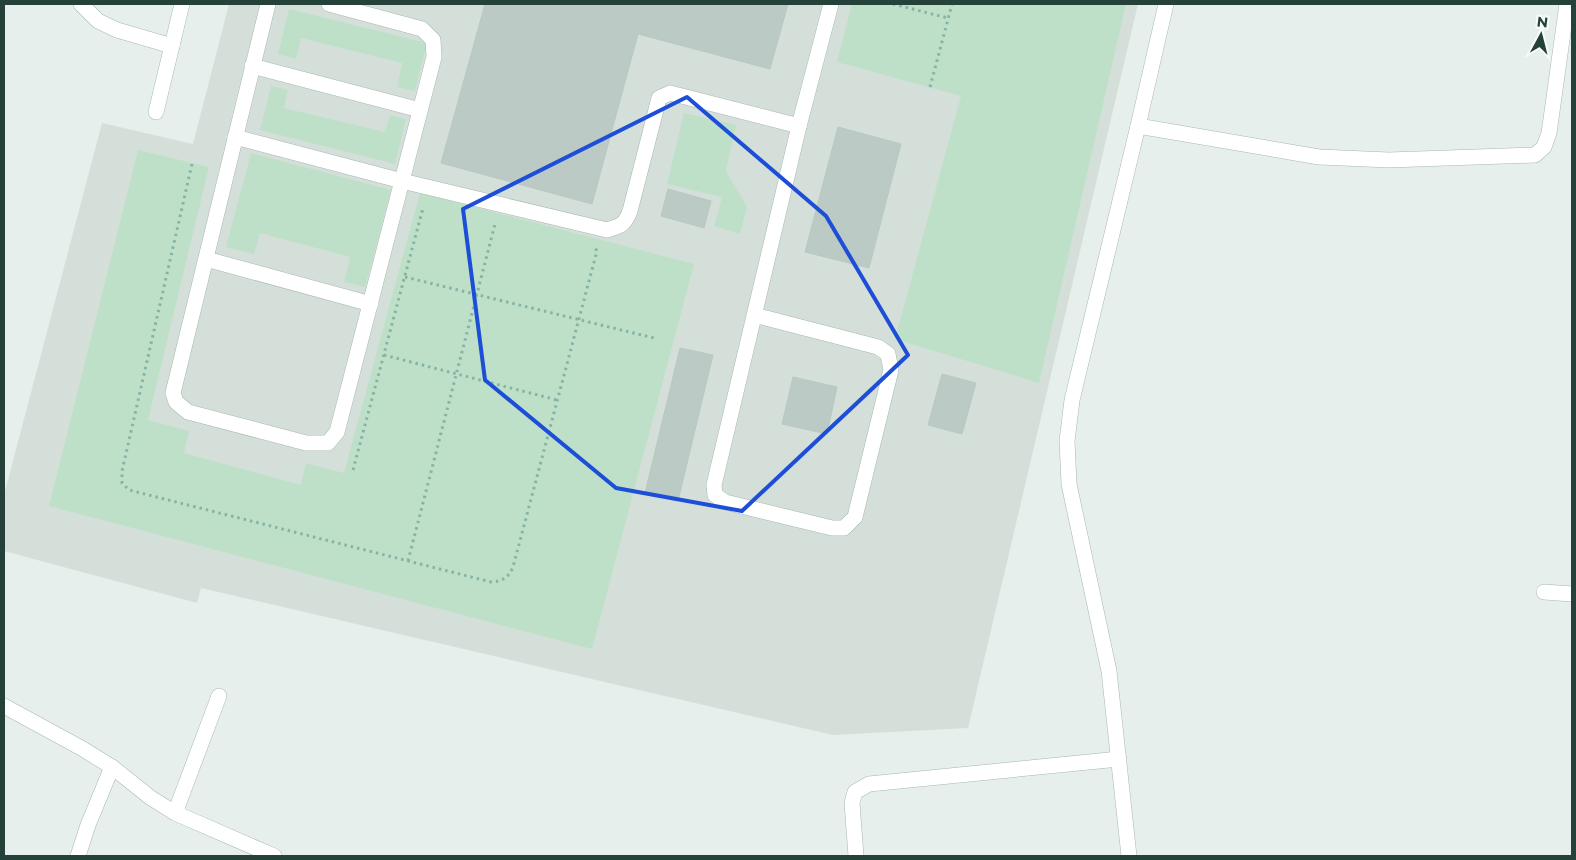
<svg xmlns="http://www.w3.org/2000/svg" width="1576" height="860" viewBox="0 0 1576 860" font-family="Montserrat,sans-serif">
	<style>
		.built { fill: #d4dfda }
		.green { fill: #bfe0c8 }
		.building { fill: #bbcac4; stroke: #b8c9c2 }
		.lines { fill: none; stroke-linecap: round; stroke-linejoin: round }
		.service-casing { stroke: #a8b8b2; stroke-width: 16 }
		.minor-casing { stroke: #a8b8b2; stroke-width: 16 }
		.path { stroke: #86b3a5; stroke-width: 3; stroke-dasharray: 2.5 4; stroke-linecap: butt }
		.service { stroke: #fff; stroke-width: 15 }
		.minor { stroke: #fff; stroke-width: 15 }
		.marked { fill: none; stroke: #1d4ed8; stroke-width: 4; stroke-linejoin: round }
	</style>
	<rect width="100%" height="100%" fill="#e6efeb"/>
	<path class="built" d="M229,4H1138L968,728L833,735L201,588L197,603L4,551V495L102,123L193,144Z"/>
	<g class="green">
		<path d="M852,4H1126L1039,383L895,339L961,96L837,62Z"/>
		<path d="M289,9L427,43L415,91L397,87L402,63L301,38L296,59L278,54Z"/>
		<path d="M271,86L288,90L284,108L385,132L390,115L406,119L395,164L260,130Z"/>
		<path d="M684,113L736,125L726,171L747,207L740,234L714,226L722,197L667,184Z"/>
		<path d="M138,150L209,167L148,420L189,431L184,453L301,485L306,463L344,473L420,193L694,264L592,649L49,506Z"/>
		<path d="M251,153L391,190L365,287L344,282L350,257L260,233L254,254L226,247Z"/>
	</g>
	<g class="building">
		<path d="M485,4H788L770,69L638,34L592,204L441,163Z"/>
		<path d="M838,127L901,144L869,268L805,252Z"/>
		<path d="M668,189L711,201L704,228L661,216Z"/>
		<path d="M680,348L713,355L678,501L645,493Z"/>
		<path d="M942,374L976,383L962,434L928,425Z"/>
		<path d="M793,377L837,387L827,434L782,424Z"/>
	</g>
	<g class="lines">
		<g class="service-casing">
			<g id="service">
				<path d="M81,4L98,21L117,30L172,46"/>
				<path d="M268,4L173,393L176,402L188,412L306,443H328L337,432L434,57L433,40L422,29L329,4"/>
				<path d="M252,66L420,110"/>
				<path d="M156,112L182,4"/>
				<path d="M235,137L402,181L607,230C620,226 625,225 630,211L659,98L670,93L799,126L831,4"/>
				<path d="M206,259L371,304"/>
				<path d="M754,315L878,347L888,354L891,370L855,517L844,528H832L725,502L715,495L714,485L799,126"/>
			</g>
		</g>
		<g class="minor-casing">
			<g id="minor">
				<path d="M1138,126L1319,157L1389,160L1535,155L1544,147L1549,133L1567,4"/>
				<path d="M1544,592L1572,594"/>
				<path d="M4,706L83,749L112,767L151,798L175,813L274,856"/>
				<path d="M175,813L219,696"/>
				<path d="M78,856L88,825L112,767"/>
				<path d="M856,856L852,803L855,792L869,784L1119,759"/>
				<path d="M1129,856L1109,671L1069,484L1067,441L1072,400L1138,126L1166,4"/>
			</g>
		</g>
		<g class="path">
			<path d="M893,4L948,18"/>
			<path d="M930,87L952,4"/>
			<path d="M192,164L122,471V483L129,490L491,582C503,581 508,578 513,567L597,251L595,248"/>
			<path d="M405,277L654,338"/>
			<path d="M384,355L557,400"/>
			<path d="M353,470L423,208"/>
			<path d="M408,561L495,224"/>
		</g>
		<use href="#service" class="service"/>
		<use href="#minor" class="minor"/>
	</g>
	<path class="marked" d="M687,97L826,216L908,355L742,511L616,488L485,380L463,209Z"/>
	<rect width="1576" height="860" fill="none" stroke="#24423a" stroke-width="10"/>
	<g transform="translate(1541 35) rotate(7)" stroke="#f7fbf9" stroke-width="4" paint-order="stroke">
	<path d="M0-4L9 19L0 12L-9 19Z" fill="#24423a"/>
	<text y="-8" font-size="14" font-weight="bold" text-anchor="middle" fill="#24423a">N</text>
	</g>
</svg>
